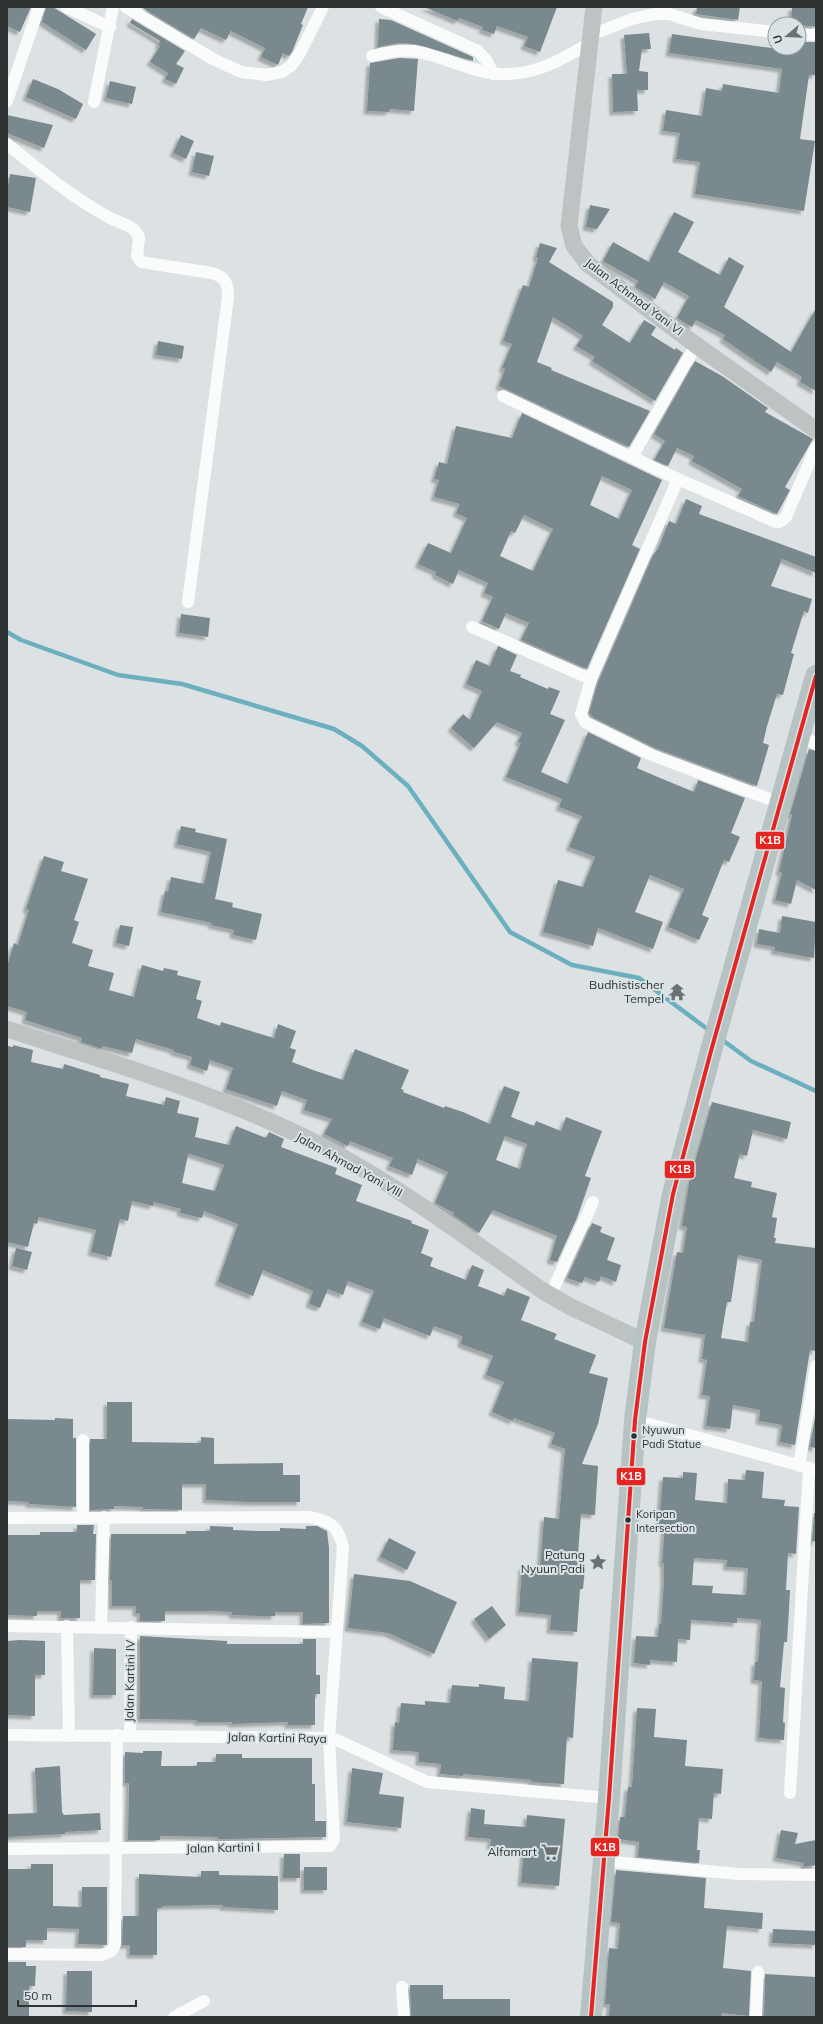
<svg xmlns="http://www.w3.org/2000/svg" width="823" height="2024" viewBox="0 0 823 2024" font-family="Mulish,sans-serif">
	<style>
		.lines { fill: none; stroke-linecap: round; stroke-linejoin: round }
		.stream { stroke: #6cb0bf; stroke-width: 4.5 }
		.building { fill: #79898d; fill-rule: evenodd; filter: url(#shadow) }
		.street { stroke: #fafbfb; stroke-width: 12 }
		.secondary { stroke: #bdc2c3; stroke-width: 17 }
		.highway { stroke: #b7c2c3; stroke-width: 22 }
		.bus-1-casing { stroke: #d9e3e6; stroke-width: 7 }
		.bus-1 { stroke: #e52522; stroke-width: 4 }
		.bus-dot { fill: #2e3233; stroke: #d9e3e6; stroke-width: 1.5 }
		.labels { text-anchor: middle; stroke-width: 4; stroke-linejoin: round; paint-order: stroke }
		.bus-label { font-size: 11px; fill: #2e3233; stroke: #d9e3e6; text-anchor: start }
		.street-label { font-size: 12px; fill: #2e3233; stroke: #d9e3e6 }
		.poi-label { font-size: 12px; fill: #2e3233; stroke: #d9e3e6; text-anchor: end }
		.line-badge { stroke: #d9e3e6; stroke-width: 1.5 }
		.badge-label { font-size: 11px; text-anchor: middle; font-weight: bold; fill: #fff }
	</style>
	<defs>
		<filter id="shadow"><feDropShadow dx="-3.5" dy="3.5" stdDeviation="1" flood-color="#0004"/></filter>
	</defs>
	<rect width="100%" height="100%" fill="#dce2e3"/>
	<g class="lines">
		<g class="stream">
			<path d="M7,632L21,640L118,675L182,684L334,729L362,746L408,786L510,932L572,965L639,978L710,1031"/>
			<path d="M721,1039L751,1061L816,1091"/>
		</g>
	</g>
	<g class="building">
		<path d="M7,7H31L20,32L7,26Z"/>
		<path d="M46,7H53L96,34L86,50L42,22Z"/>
		<path d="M141,7H308L301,24L303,25L292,52L289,56L283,53L278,65L261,57L265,48L231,31L226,40L201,28L194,39Z"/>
		<path d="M424,7H557L540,52L524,46L528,37L497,26L494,34L482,30L483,27L459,18L458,21Z"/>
		<path d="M697,7H740L738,20L696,14Z"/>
		<path d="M792,7L816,8V27L791,24Z"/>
		<path d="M132,19L185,51L176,64L184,68L176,84L165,79L168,73L150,62L160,46L158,45L160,41L130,23Z"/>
		<path d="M379,19L391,20L473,57V61L415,44L398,43L378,47Z"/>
		<path d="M649,33L651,49H642L639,71L648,72V90H637L638,111L613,112L612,74H627L624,35Z"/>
		<path d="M672,34L799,52V42H816V75H809L800,139L815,141L804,211L695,194L700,162L676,159L680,133L663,131L666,110L702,116L706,88L722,91L723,84L779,93L782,69L669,53Z"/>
		<path d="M399,58L418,59L414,111L390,109L389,112L367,111L370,63Z"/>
		<path d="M33,79L58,89L83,104L76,119L26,97Z"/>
		<path d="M110,81L136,87L132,104L106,98Z"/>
		<path d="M7,115L53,125L44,148L7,133Z"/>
		<path d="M181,135L194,141L186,159L173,153Z"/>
		<path d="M196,152L214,156L209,176L192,172Z"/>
		<path d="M10,174L36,178L30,212L7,207V192Z"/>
		<path d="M590,205L610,209L597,229L586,227Z"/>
		<path d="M674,212L694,222L678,252L720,275L729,257L744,266L724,307L791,352L816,308V391L800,382L802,377L777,362L771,372L723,339L725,335L696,320L692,327L677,318L689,296L664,282L655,299L635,287L638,281L603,261L613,242L649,262Z"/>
		<path d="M540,243L557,248L549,262L613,302V307L602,325L630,343L644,320L656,327L651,335L675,350L676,348L683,353L655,401L592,361L595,357L576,346L583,336L553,317L537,362L552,368L551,370L650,411L629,447L499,386L505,369L502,368L512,344L503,341L523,285L529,287L538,258L536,257Z"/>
		<path d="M158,341L184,346L182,359L156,355Z"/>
		<path d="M695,361L722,376L768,408L765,412L813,439L785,487L790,490L777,514L738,496L742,489L692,461L694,456L677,448L668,466L654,460L665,441L654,434Z"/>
		<path d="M522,413L662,480L632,545L640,549L587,669L521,640L529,623L506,613L499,629L482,621L493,597L484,593L488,583L459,570L453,584L435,575L436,572L418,564L428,543L451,553L467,518L456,513L460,504L434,497L439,480L434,479L439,462L447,464L456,426L512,438ZM602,476L632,490L619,519L590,505ZM524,515L553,529L533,571L500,556L511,531L515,533Z"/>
		<path d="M686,499L702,506L699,514L816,557V573L782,559L771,586L812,599L808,613L804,611L791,653L794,654L783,695L777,694L767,726L763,743L769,745L757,786L655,748L594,718L589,713L598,682L653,555L658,549L669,521L676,524Z"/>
		<path d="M181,614L210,618L208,637L179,633Z"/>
		<path d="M498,646L517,655L510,671L521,675L520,677L548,689L549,687L560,691L550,714L565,720L541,772L568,784L588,732L641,758L637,768L653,775L694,792L698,780L745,798L731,833L740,837L729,862L724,860L702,915L709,918L699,940L668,927L684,889L650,875L635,912L663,922L653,949L598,928L593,946L543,932L558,880L583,887L595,857L569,847L582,816L559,807L562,799L506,777L521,743L518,742L522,733L497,722L474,748L451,728L463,714L470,720L482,691L466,684L476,660L490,666Z"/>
		<path d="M809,749L816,751V890L797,880L791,904L775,900L782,873L779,872L792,815L790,814Z"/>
		<path d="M181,826L196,829L195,832L227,839L215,899L233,903L232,907L262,914L256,940L233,935L234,930L211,925L212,923L161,912L165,891L168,892L171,877L204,884L211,852L177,844Z"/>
		<path d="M44,856L64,862L61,871L88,879L74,920L79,922L72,943L93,950L88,966L114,973L109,990L134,997L142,965L163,971L164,968L178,971L177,975L201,981L196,999L202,1001L197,1018L220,1026L221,1022L274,1038L278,1024L296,1031L290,1048L296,1050L292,1062L313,1070L343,1080L355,1049L409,1070L401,1089L404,1090L403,1092L444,1108L445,1106L463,1112L490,1124L504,1086L520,1092L511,1117L534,1126L536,1121L561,1131L566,1117L602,1131L585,1176L591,1178L577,1218L557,1262L550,1260L557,1236L493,1210L479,1233L453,1215L454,1213L435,1203L448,1172L418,1159L412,1175L389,1166L393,1158L350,1141L348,1146L324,1134L332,1119L304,1110L307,1100L282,1091L277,1106L226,1089L233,1068L210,1060L207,1071L190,1065L192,1057L174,1052V1050L136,1039L132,1053L103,1046L102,1049L81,1042L82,1038L25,1020L27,1012L7,1006V967L14,943L18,945L29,910L26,909ZM505,1136L527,1144L520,1169L496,1160Z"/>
		<path d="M782,916L816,922L814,958L774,951L775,947L757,944L759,929L780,933Z"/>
		<path d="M120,925L133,927L129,946L116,943Z"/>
		<path d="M13,1045L33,1050L31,1062L63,1069L64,1064L100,1075V1077L129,1084L126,1096L164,1105L166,1097L180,1101L177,1113L199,1118L195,1137L229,1145L236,1126L266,1138L269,1132L284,1139L281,1147L337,1168L335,1174L362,1185L356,1201L412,1221L411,1223L429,1230L421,1253L433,1258L430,1266L466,1280L472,1265L484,1270L478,1286L504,1296L507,1288L530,1297L521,1320L557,1334L554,1339L596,1355L589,1373L608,1378L598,1424L582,1464L598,1466L595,1515L581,1514L577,1568L585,1569L583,1589H580L577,1632L550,1630L551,1615L519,1612L522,1566L540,1568L544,1517L559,1519L565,1449L551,1444L555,1433L514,1418L513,1421L492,1412L504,1382L486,1375L493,1356L461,1344L462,1336L434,1326L430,1336L384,1318L380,1329L362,1322L374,1291L348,1281L343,1295L328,1289L320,1308L309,1304L313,1291L263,1270L253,1296L218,1282L238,1224L204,1211L202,1218L180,1213L181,1209L154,1202L153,1206L132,1201L128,1221L120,1219L111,1257L91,1252L96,1230L39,1217L37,1224L34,1223L28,1247L7,1242V1046L13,1047ZM190,1154L224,1165L215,1191L182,1183L188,1155Z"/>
		<path d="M712,1102L791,1122L787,1139L753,1130L747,1156L740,1154L734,1178L752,1182L751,1187L777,1193L772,1217L777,1218L774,1238H776L775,1243L816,1248V1351L810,1350L795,1445L780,1442L782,1425L759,1421L760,1410L733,1405L730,1429L706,1426L710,1396L702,1395L707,1360L702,1359L705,1335L664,1328L677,1252L683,1253L687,1227L682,1226L689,1183ZM738,1255L762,1260L754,1322H750L748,1342L721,1338L727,1302H731Z"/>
		<path d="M592,1223L602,1227L600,1232L615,1238L607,1260L621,1265L616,1282L601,1276L599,1282L585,1277L582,1283L567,1278Z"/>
		<path d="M16,1248L32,1252L27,1270L12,1266Z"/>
		<path d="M107,1402H132V1442L201,1443V1437L214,1438V1464L283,1463V1475H300V1502H248L206,1500V1484H182V1510L143,1509V1507L114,1506V1509L90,1510V1439H107Z"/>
		<path d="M816,1411V1448L810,1447Z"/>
		<path d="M55,1418L73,1419V1438H76V1507L29,1504V1502L7,1501V1419L55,1420Z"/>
		<path d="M746,1470L764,1472L762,1498L785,1500L784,1506L799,1507L796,1554L788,1553L786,1590H790L789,1609L787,1642H784L780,1687L785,1688L783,1722L785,1723L784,1740L759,1738L762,1681L754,1680L755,1662H758L761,1620L737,1618V1623L691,1620L690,1640L678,1639L677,1662L650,1660V1665L634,1663L636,1636L658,1637L659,1624H661L664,1581V1563H662L665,1524H659L663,1477L683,1478V1472L697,1473L695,1500L727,1503L728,1479L745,1480ZM694,1558L727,1560L726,1567L748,1568L746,1595L712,1593L713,1586L692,1585Z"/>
		<path d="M814,1513H816V1542L812,1541Z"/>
		<path d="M77,1525H94L93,1534H96L95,1580H80V1618H61V1611H37V1616L7,1615V1535H40V1532H77Z"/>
		<path d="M210,1526L233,1527V1530L258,1531H280V1528L306,1529V1526H317L327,1531L329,1548V1623L303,1624V1612H275V1616H257L232,1615V1612L209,1611H165V1621H140V1613H136V1606H112V1580H110L111,1534H186V1531H210Z"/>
		<path d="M389,1538L416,1552L407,1570L380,1557Z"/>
		<path d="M354,1574L410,1581L457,1602L434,1654L388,1633L348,1628Z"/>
		<path d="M492,1606L506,1625L489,1639L474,1619Z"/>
		<path d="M140,1636L227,1641V1644H303V1639H316V1675H320V1694H315V1725H288V1722L232,1724V1722H197V1720L140,1719Z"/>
		<path d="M20,1640L45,1641V1675H35V1716L7,1715V1641Z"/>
		<path d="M94,1648L116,1649V1695H93Z"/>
		<path d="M532,1658L578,1662L573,1738L567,1737L564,1784L531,1782L532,1780L463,1774V1776L440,1774L441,1764L419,1762V1752L393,1750L395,1722L399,1723L401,1703L425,1705V1701L450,1703L452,1685L479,1687V1684L505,1687L504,1699L529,1701Z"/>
		<path d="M637,1708L656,1709L654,1737L687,1740L685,1766L723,1769L721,1794L714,1793L712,1819L699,1818L697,1850H700L699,1863L638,1857L639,1842L618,1839L620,1817H625L628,1787H632Z"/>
		<path d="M143,1751H162L161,1766H197V1762H216V1754H242V1758H312V1784H315V1821H326V1837L226,1839H218V1837L160,1836V1840H128L129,1783H125V1752L143,1753Z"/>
		<path d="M60,1766L62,1812L64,1815L100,1813L101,1830L65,1832V1834L7,1837V1814L37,1813L35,1768Z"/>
		<path d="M352,1768L383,1773L379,1794L404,1797L401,1828L347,1822Z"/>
		<path d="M471,1808L485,1810L484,1824L526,1827L527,1815L565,1819L559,1886L521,1883L524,1850L490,1846L491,1839L468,1837Z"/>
		<path d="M781,1830L798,1833L795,1844L816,1840V1865L804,1867V1863L776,1858Z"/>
		<path d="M284,1854H300V1878H283Z"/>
		<path d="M31,1864H53V1906L82,1907V1887H107V1945L78,1944L79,1929L47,1928V1940H26V1947H8L7,1869H31Z"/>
		<rect x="304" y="1867" width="23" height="23"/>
		<path d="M616,1870L706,1878L704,1908L763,1913L762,1929L727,1926L723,1968L751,1971L749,2016L722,2013L721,2017H609L610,2004H605L609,1948L618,1949L620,1923L611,1922Z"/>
		<path d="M201,1871H219V1875L278,1876V1910L223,1907V1905L162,1906V1908H157V1955H130V1945H122L123,1916H139V1874L201,1877Z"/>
		<path d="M773,1929L816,1931V1945L772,1943Z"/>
		<path d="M7,1962H26V1966H36L35,1986H29V2017H7Z"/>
		<path d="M67,1971H92V2012L66,2011Z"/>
		<path d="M765,1974L816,1977V2017H764Z"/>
		<path d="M410,1985H443V1999H510V2016H411Z"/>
	</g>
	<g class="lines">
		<g class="street">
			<path d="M66,7L110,27"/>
			<path d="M126,7L213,59L241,72L266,75L282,72L291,66L300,53L323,7"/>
			<path d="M381,7L478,51L487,61L493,74"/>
			<path d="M799,34L816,35"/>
			<path d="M591,35L632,19L655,14H669L701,24L775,32"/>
			<path d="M372,56C386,52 401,49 414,51C446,56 476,76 509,74C540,73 564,58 590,43"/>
			<path d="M7,101L39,7"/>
			<path d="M94,102L113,7"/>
			<path d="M7,144C39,170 73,198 110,218C120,223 136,226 139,238L137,256L141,262L212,273C225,277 228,283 228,297L188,602"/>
			<path d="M503,396L678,479L776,522H780L786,517L816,447"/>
			<path d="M632,457L696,345"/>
			<path d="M678,479L591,679L581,714L585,722L652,755L780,803"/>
			<path d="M472,627L591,679"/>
			<path d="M799,735L816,744"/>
			<path d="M550,1296L593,1202"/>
			<path d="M635,1420L816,1470"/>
			<path d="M83,1440V1517"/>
			<path d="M799,1466L816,1366"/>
			<path d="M7,1518L308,1517C329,1520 338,1525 343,1547L329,1738L334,1839L330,1846L7,1849"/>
			<path d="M7,1626L336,1632"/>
			<path d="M67,1626L69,1736"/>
			<path d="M101,1626L104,1517"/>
			<path d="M7,1735L329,1738L337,1740L427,1782L609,1798"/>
			<path d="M130,1736L131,1627"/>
			<path d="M790,1793L809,1468"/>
			<path d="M604,1861L738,1874L816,1875"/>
			<path d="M7,1954L101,1955C109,1953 113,1952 115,1944L117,1735"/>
			<path d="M402,1987L404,2017"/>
			<path d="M174,2017L204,2001"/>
			<path d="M756,2017L758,1972"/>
		</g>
		<g class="secondary">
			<path d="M594,7L569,226L574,246L588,264L696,345L816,430"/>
			<path d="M7,1029C112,1063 220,1094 318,1144C398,1185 470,1240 543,1291L571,1307L645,1342"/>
		</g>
		<path class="highway" d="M591,2017L609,1798L635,1420L645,1342L673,1194L711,1051L816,676"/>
		<g class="bus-1-casing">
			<path id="bus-1" d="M591,2017L609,1798L635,1420L645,1342L673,1194L711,1051L816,676"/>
		</g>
		<use href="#bus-1" class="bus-1"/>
	</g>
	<defs>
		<g id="temple-bare" transform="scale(1.38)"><path d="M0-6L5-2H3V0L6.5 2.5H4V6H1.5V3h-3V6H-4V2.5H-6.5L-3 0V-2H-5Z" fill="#6b7071" stroke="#d9e3e6" stroke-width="2.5" paint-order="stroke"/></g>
		<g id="sight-bare" transform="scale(1.38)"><path d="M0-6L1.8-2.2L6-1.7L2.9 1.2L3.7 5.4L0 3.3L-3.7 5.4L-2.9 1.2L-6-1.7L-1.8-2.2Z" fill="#6b7071" stroke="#d9e3e6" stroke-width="2.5" paint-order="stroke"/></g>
		<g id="supermarket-bare" transform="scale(1.38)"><path d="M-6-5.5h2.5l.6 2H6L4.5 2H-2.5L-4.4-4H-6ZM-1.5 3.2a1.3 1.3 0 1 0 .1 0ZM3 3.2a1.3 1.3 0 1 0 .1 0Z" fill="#6b7071" stroke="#d9e3e6" stroke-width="2.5" paint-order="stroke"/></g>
	</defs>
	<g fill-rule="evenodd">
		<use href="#temple-bare" x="677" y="992"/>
		<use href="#sight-bare" x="598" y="1562"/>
		<use href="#supermarket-bare" x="550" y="1852"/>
	</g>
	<g class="bus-dot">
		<circle cx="634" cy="1436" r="3.5"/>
		<circle cx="628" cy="1520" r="3.5"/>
	</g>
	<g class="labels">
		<g class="bus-label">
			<text x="642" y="1434">Nyuwun<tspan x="642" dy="14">Padi Statue</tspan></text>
			<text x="636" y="1518">Koripan<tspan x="636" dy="14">Intersection</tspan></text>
		</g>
		<g class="street-label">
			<text transform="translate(634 297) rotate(37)" y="4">Jalan Achmad Yani VI</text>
			<text transform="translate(349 1165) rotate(29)" y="4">Jalan Ahmad Yani VIII</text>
			<text transform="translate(130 1681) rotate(-89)" y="4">Jalan Kartini IV</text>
			<text transform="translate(277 1738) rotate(1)" y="4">Jalan Kartini Raya</text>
			<text transform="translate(223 1848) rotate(-1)" y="4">Jalan Kartini I</text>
		</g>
		<g class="poi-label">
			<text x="664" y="989">Budhistischer<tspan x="664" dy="14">Tempel</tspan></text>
			<text x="585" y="1559">Patung<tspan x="585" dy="14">Nyuun Padi</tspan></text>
			<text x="537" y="1856">Alfamart</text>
		</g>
	</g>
	<g class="line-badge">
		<rect x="755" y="831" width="30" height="19" rx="4" fill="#e52522"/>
		<rect x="664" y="1160" width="31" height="19" rx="4" fill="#e52522"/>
		<rect x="616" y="1467" width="30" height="19" rx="4" fill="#e52522"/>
		<rect x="590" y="1837" width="30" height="20" rx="4" fill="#e52522"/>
	</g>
	<g class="badge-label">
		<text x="770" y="844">K1B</text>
		<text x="680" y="1173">K1B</text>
		<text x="631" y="1480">K1B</text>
		<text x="605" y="1851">K1B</text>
	</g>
	<rect width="823" height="2024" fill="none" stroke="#2e3233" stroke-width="16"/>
	<g transform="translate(787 36) rotate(251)"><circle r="19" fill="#d9e3e6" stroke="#959c9e"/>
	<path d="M0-3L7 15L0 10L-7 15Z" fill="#6b7071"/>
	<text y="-6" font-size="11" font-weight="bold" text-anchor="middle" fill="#2e3233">U</text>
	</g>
	<path d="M18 2000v6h118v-6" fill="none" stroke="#2e3233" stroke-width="2"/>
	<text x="24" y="2000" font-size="12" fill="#2e3233" stroke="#d9e3e6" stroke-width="3" paint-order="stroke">50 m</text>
</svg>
